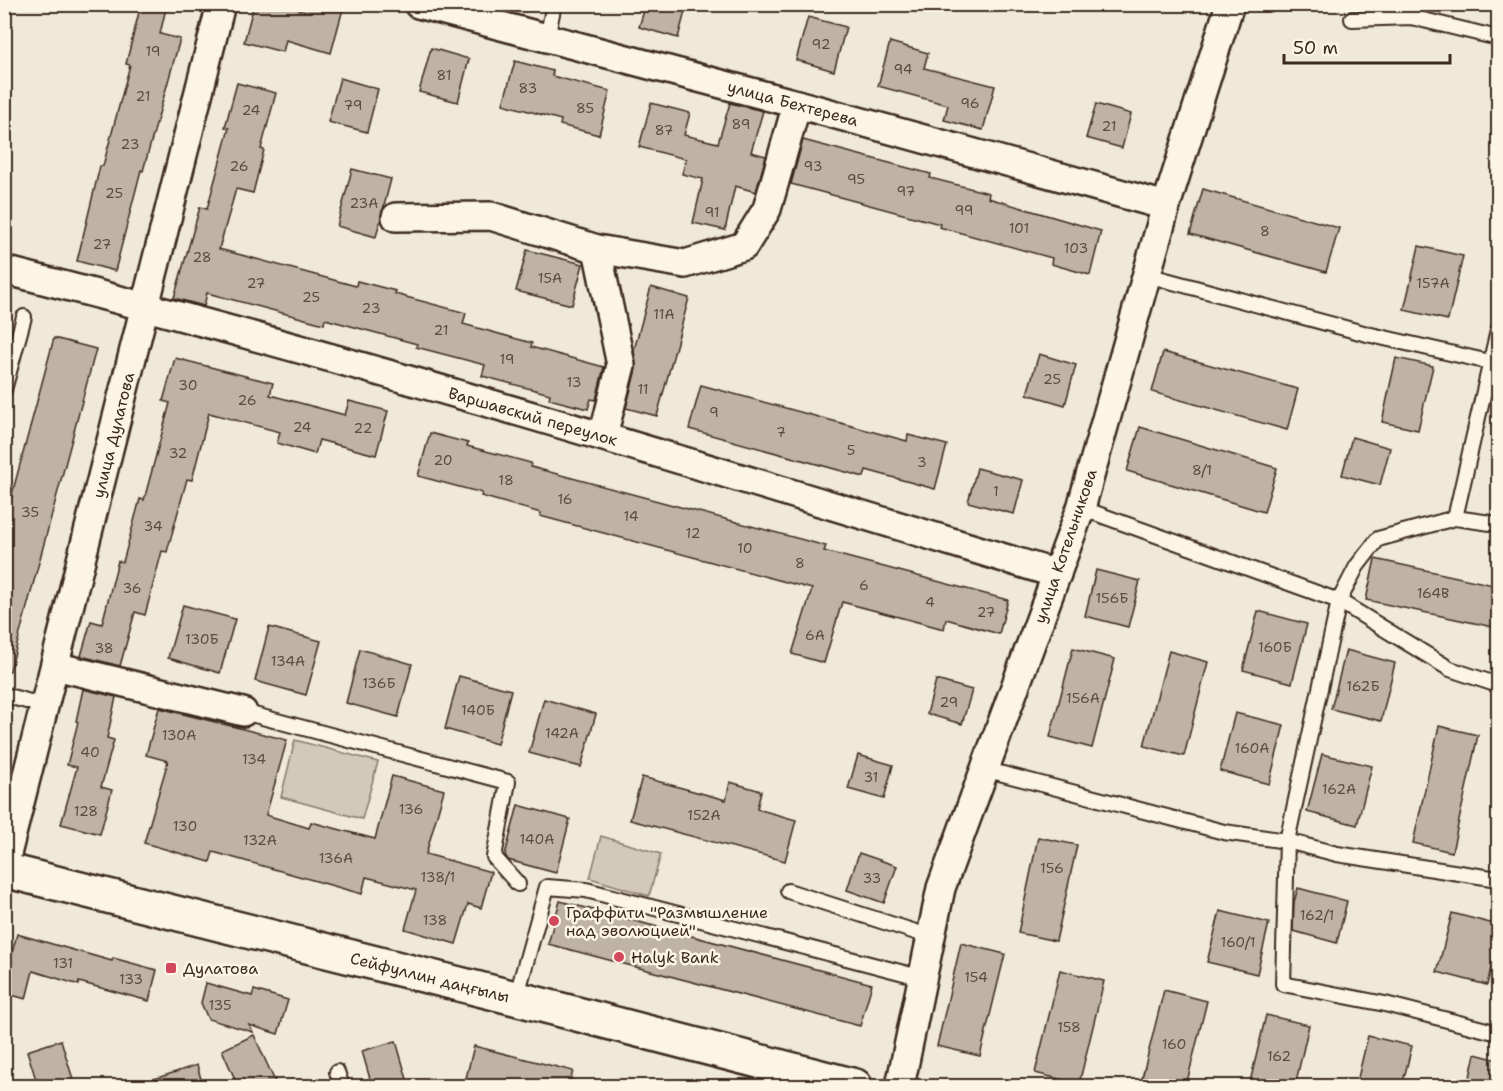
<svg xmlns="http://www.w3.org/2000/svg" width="1503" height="1091" viewBox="0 0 1503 1091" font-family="'Shantell Sans',sans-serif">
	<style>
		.green { fill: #d2c9ba; stroke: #867a6c; stroke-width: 1.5 }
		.building { fill: #beb3a4; stroke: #3b2a1e; stroke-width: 1.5 }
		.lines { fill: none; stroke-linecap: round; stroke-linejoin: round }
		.lane-casing { stroke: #3b2a1e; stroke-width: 18 }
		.street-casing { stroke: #3b2a1e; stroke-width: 32 }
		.secondary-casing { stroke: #3b2a1e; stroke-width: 38 }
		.lane { stroke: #fcf5e5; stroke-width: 14 }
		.street { stroke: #fcf5e5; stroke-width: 27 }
		.secondary { stroke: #fcf5e5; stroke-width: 33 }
		.poi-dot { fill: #d1495b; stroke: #fcf5e5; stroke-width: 2 }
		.labels { text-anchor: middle; stroke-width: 5; stroke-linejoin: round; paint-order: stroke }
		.number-label { font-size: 14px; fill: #5c4c40 }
		.street-label { font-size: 16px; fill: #3b2a1e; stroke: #fcf5e5 }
		.poi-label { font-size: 16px; fill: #3b2a1e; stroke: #fcf5e5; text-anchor: start }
	</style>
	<rect width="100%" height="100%" fill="#f0e9d9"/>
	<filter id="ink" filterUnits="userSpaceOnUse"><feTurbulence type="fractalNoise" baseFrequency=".0167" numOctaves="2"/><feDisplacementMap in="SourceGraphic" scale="12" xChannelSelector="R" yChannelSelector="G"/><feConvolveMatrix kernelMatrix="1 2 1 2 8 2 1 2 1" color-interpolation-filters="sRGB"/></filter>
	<g filter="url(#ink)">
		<g class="green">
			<path d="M295,740L378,762L362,819L281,797Z"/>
			<path d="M601,836L661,854L649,896L590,878Z"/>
		</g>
		<g class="building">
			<path d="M141,4H167L160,34L180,39L143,171L141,170L115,271L77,261L100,166H103L130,65L126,64Z"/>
			<path d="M254,4H279L301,10L302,4H326L343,9L331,53L286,40L283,52L244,42Z"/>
			<path d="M646,4H687L678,38L639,27Z"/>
			<path d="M808,17L846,27L834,71L796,60Z"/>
			<path d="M890,42L928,53L924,68L995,86L983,130L944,120L948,105L878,86Z"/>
			<path d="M431,48L469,59L458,102L419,92Z"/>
			<path d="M515,61L553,71L552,76L610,91L599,135L560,125L561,120L503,104Z"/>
			<path d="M340,78L378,89L367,132L328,122Z"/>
			<path d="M237,83L276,93L261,149L264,150L253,193L236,189L219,249L356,286L357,281L396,291L395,294L466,313L463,324L532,343L531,347L604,367L596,400L591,399L588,409L549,399L550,394L482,376L485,365L416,347L417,344L325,319L324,324L207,293L204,306L174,298L200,207L207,209L229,128L225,127Z"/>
			<path d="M651,103L690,113L684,135L718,143L730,103L763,111L751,152L766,156L756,192L735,186L725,230L693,223L703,179L682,174L686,159L639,147Z"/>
			<path d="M1096,104L1131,114L1122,148L1086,138Z"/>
			<path d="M803,140L931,174L930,178L989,193L988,198L1101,231L1090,275L1051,264L1052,258L939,227L940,224L791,184Z"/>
			<path d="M352,169L391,179L376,237L337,226Z"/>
			<path d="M1203,189L1339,228L1326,272L1190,234Z"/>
			<path d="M1419,246L1463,256L1448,320L1404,310Z"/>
			<path d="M527,250L583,264L572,305L516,291Z"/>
			<path d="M651,287L689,298L657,416L626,408L636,369L634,350Z"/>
			<path d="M54,338L96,349L10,671L4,670V524Z"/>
			<path d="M1163,352L1298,389L1287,430L1152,392Z"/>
			<path d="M1039,354L1076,365L1065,405L1027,394Z"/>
			<path d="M175,358L273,383L270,395L345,415L349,401L388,411L376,455L319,440L315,454L277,443L280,432L209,413L192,480L187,479L167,552L162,551L145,615L135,612L120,666L81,656L91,621L102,624L118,561L123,562L140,499L144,500L170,403L163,401Z"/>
			<path d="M1396,358L1433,366L1418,430L1382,422Z"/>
			<path d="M701,385L907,441L908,435L947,445L935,489L866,470L864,477L689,429Z"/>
			<path d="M1140,427L1277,468L1264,512L1127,471Z"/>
			<path d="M430,433L468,443L467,446L531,463V467L826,546L824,551L1008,600L999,634L946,619L944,629L842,602L824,663L792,654L812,589L540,516L541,513L481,496L482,493L418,476Z"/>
			<path d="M1352,437L1390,448L1380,485L1342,475Z"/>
			<path d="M977,468L1023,480L1014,514L968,502Z"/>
			<path d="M1375,559L1498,586V628L1366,600Z"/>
			<path d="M1096,570L1140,581L1128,627L1085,616Z"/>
			<path d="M183,605L235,619L220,673L168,658Z"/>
			<path d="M1258,611L1307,624L1292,683L1243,670Z"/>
			<path d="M269,627L321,641L306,695L255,681Z"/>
			<path d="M1073,648L1115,659L1092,748L1050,737Z"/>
			<path d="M360,649L412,664L398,717L346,703Z"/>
			<path d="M1346,650L1395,663L1381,721L1331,709Z"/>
			<path d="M1169,651L1208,662L1184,756L1144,746Z"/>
			<path d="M459,676L511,690L497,744L445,729Z"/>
			<path d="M936,680L972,690L962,724L927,714Z"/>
			<path d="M83,689L116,697L107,738L114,740L101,787L112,790L100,834L61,824L77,767L67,765L78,722L76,721Z"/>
			<path d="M544,699L596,714L581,767L529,753Z"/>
			<path d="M159,708L287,740L266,815L309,828L311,822L375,839L392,776L444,790L426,854L491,872L481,908L468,904L456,944L405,929L416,890L366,877L362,894L213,852L210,862L144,843L168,761L146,755Z"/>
			<path d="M1235,713L1284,725L1269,784L1220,771Z"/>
			<path d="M1439,726L1478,735L1452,852L1413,843Z"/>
			<path d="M1322,754L1372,766L1357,825L1307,812Z"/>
			<path d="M858,755L893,765L884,799L848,789Z"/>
			<path d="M642,777L726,800L730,782L761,791L757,809L796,820L785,861L630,820Z"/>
			<path d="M518,805L570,819L556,873L508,860L505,855Z"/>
			<path d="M1038,837L1077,845L1056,941L1018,933Z"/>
			<path d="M859,853L897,866L884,903L847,890Z"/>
			<path d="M1298,888L1347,901L1337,943L1293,931L1294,902Z"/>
			<path d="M560,901L872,984L860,1026L548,944Z"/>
			<path d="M1220,911L1269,923L1257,974L1207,962Z"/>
			<path d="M1452,913L1498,925V939L1487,985L1437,972Z"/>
			<path d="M17,934L112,961L113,958L157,970L149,1001L79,982V985L33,971L26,999L4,993V983Z"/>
			<path d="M961,943L1005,954L980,1056L937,1046Z"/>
			<path d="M1060,970L1104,981L1079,1084L1035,1073Z"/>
			<path d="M206,983L252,996L254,990L288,1000L278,1034L249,1025L253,1032L208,1019L201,1003Z"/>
			<path d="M1164,990L1207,1001L1186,1086H1140Z"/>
			<path d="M1266,1015L1309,1025L1295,1086H1249Z"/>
			<path d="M254,1035L277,1086H238L222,1050Z"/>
			<path d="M1368,1036L1412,1046L1402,1086H1356Z"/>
			<path d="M61,1040L75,1086H38L27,1051Z"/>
			<path d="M396,1041L409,1086H372L362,1051Z"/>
			<path d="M474,1046L573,1071L569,1086H464Z"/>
			<path d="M1475,1054L1498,1060V1086H1468Z"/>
			<path d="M197,1065L203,1086H142V1083Z"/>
		</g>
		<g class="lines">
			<g class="lane-casing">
				<g id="lane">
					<path d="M1352,19L1411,17L1498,38"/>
					<path d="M547,38L554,4"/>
					<path d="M1147,275L1367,334L1498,364"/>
					<path d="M4,390L24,317"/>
					<path d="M1081,508L1339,601L1450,669L1498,685"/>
					<path d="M1455,518L1498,330"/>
					<path d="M1498,524L1455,518L1378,539L1357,566L1339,601L1287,841L1283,984L1385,1004L1498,1033"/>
					<path d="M4,695L45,706"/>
					<path d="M243,712L508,782L494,857L518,884"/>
					<path d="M984,769L1224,832L1287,841L1337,854L1498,879"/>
					<path d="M788,891L931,937"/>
					<path d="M516,998L547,887L586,890L923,978"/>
					<path d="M337,1072L342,1086"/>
				</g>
			</g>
			<g class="street-casing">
				<g id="street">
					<path d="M418,4L797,104L1166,206"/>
					<path d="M396,217L491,216L597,249L621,365L603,436"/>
					<path d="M597,249L685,264L744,246L767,209L797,104"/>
					<path d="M4,270C359,360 708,468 1057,574"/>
					<path d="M55,666L243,712"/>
					<path d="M4,866L221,4"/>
					<path d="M900,1086L941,888L1081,508L1166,206L1230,4"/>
				</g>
			</g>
			<g class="secondary-casing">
				<path id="secondary" d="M4,870L515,998L855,1086"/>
			</g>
			<use href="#lane" class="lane"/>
			<use href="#street" class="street"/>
			<use href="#secondary" class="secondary"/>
		</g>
	</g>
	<g class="poi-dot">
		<circle cx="554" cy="921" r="6"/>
		<circle cx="619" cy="957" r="6"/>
		<rect x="165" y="962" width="12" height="12" rx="3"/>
	</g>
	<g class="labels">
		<g class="number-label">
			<text x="821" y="49">92</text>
			<text x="153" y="56">19</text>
			<text x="903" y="74">94</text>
			<text x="444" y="80">81</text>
			<text x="528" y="93">83</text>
			<text x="143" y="101">21</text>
			<text x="970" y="108">96</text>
			<text x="353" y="110">79</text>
			<text x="585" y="113">85</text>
			<text x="251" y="115">24</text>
			<text x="741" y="129">89</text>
			<text x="1109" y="131">21</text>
			<text x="664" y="135">87</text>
			<text x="130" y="149">23</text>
			<text x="239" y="171">26</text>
			<text x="813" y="171">93</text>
			<text x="856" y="184">95</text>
			<text x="906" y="196">97</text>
			<text x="114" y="198">25</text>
			<text x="364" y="208">23А</text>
			<text x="964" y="215">99</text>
			<text x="712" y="217">91</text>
			<text x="1019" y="233">101</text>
			<text x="1265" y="236">8</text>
			<text x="102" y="249">27</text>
			<text x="1076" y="253">103</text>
			<text x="202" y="262">28</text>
			<text x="550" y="283">15А</text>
			<text x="256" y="288">27</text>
			<text x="1433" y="288">157А</text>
			<text x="311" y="302">25</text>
			<text x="371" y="313">23</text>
			<text x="664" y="319">11А</text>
			<text x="441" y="335">21</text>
			<text x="507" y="364">19</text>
			<text x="1052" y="384">25</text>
			<text x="574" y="387">13</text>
			<text x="188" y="390">30</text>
			<text x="643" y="394">11</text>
			<text x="247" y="405">26</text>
			<text x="714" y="417">9</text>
			<text x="302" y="432">24</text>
			<text x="363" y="433">22</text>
			<text x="781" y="437">7</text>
			<text x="851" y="455">5</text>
			<text x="178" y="458">32</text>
			<text x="443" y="465">20</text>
			<text x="922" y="467">3</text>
			<text x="1202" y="475">8/1</text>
			<text x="506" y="485">18</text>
			<text x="996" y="496">1</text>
			<text x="565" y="504">16</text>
			<text x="30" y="517">35</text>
			<text x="631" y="521">14</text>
			<text x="153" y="531">34</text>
			<text x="693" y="538">12</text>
			<text x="745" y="553">10</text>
			<text x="800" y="568">8</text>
			<text x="864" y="590">6</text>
			<text x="132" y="593">36</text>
			<text x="1433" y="598">164В</text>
			<text x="1112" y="603">156Б</text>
			<text x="930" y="607">4</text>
			<text x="986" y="617">27</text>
			<text x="815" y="640">6А</text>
			<text x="202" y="644">130Б</text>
			<text x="1275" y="652">160Б</text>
			<text x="104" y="653">38</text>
			<text x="288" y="666">134А</text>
			<text x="379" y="688">136Б</text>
			<text x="1363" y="691">162Б</text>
			<text x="1083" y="703">156А</text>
			<text x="949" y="707">29</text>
			<text x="478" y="715">140Б</text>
			<text x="562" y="738">142А</text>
			<text x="179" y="740">130А</text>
			<text x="1252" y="753">160А</text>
			<text x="90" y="757">40</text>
			<text x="254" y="764">134</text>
			<text x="871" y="782">31</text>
			<text x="1339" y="794">162А</text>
			<text x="411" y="814">136</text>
			<text x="86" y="816">128</text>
			<text x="704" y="820">152А</text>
			<text x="185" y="831">130</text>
			<text x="537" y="844">140А</text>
			<text x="260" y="845">132А</text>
			<text x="336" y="863">136А</text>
			<text x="1052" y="873">156</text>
			<text x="438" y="882">138/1</text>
			<text x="872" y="883">33</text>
			<text x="1317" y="920">162/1</text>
			<text x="435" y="925">138</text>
			<text x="1238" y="947">160/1</text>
			<text x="63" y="968">131</text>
			<text x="976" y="982">154</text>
			<text x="131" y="984">133</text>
			<text x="220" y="1010">135</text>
			<text x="1069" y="1032">158</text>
			<text x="1174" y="1049">160</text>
			<text x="1279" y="1061">162</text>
		</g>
		<g class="street-label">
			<text transform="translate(793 103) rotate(15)" y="6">улица Бехтерева</text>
			<text transform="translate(533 416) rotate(16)" y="6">Варшавский переулок</text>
			<text transform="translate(113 435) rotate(-76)" y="6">улица Дулатова</text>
			<text transform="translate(1065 546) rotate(-71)" y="6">улица Котельникова</text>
			<text transform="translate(430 977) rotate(14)" y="6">Сейфуллин даңғылы</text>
		</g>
		<g class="poi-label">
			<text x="566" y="918">Граффити "Размышление<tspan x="566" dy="18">над эволюцией"</tspan></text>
			<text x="631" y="963">Halyk Bank</text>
			<text x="183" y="974">Дулатова</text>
		</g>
	</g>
	<rect width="1503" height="1091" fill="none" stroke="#fcf5e5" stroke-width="24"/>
	<rect x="12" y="12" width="1479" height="1067" fill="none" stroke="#3b2a1e" stroke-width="2" filter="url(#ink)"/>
	<path d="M1284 54v9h166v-9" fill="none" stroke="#3b2a1e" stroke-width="3"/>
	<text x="1293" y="54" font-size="18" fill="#3b2a1e" stroke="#fcf5e5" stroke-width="4.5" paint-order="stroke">50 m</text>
</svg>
